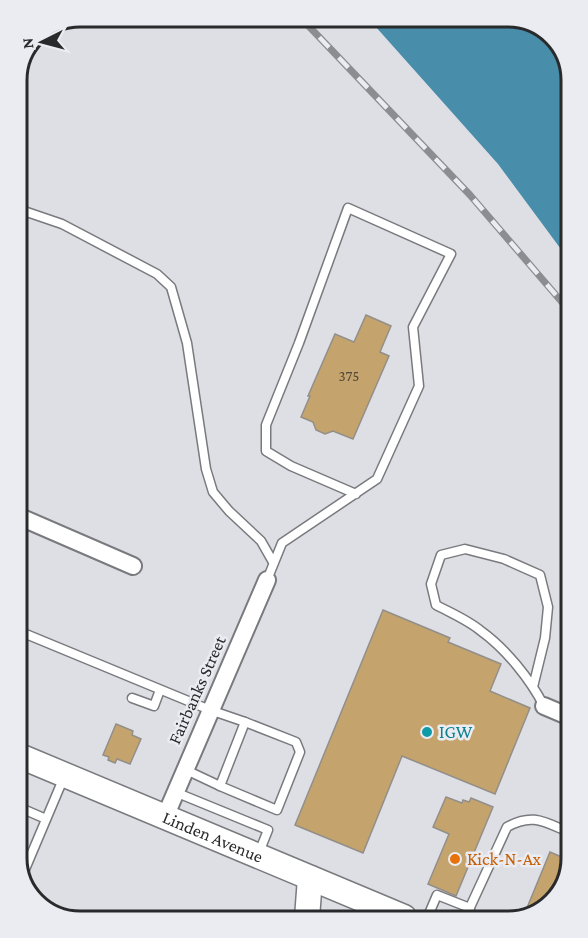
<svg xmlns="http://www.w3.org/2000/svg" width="588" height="938" viewBox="0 0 588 938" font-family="'Crimson Pro',serif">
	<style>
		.water { fill: #488daa }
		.building { fill: #c5a36c; stroke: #928f8b; stroke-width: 1.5 }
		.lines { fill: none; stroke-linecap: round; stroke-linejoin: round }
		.lane-casing { stroke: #797a7e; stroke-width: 11 }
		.street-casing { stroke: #797a7e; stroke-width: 20 }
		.secondary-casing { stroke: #797a7e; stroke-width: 27 }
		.lane { stroke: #fff; stroke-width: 8 }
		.street { stroke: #fff; stroke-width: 16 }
		.secondary { stroke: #fff; stroke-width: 24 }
		.rail-casing { stroke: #8c8d90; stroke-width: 7 }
		.rail { stroke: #ebecf1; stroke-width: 4.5; stroke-dasharray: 14; stroke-linecap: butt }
		.culture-dot { fill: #0f9aa8; stroke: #ebecf1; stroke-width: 2 }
		.food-dot { fill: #e8710a; stroke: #ebecf1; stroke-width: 2 }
		.labels { text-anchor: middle; stroke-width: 5; stroke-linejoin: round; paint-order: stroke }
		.number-label { font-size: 15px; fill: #50483b }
		.street-label { font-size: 18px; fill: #292a2b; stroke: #ebecf1 }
		.culture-label { font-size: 18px; fill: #0d838f; stroke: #ebecf1; text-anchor: start }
		.food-label { font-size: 18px; fill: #c56008; stroke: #ebecf1; text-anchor: start }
		.rim { fill: none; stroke: #292a2b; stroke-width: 3 }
	</style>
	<rect width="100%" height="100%" fill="#dedfe4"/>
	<path class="water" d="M367,17H512L543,27L565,52L566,256L498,164Z"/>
	<g class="building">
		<path d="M366,315L391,326L380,352L389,356L353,439L333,431L325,434L316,430L313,422L301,417L310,396H308L335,334L354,342Z"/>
		<path d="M383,610L450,638L448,642L501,664L490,691L530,708L495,794L402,756L363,853L295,825Z"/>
		<path d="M116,724L133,731L132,735L141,739L130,764L117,759L115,763L108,760L109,757L103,755Z"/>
		<path d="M446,797L462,803L463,800L469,802L471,798L493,807L456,896L428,884L449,834L433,827Z"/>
		<path d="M550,852L571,861L561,893L536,915H524Z"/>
	</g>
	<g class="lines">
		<g class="lane-casing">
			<g id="lane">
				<path d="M17,147V165"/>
				<path d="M18,209L62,224L157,274L171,287L187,343L206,469L213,492L229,511L261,541L273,562"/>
				<path d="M267,580L282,543L377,479L419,386L413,327L451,254L348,208L299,343L266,425V451L291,466L356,494"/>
				<path d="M21,632L210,710L245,722"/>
				<path d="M533,687L545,638L548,607L540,575L504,559L465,549L441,555L431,584L436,605C451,613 468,620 481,631C506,649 530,679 544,706"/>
				<path d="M132,698L154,706L160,690"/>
				<path d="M245,722L296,742L300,752L277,810L220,786Z"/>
				<path d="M184,769L220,786"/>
				<path d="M175,792L268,830L258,855"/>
				<path d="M23,809L46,819"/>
				<path d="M23,874L64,777"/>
				<path d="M428,916L437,895L470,908"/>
				<path d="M466,916L507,827C533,812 546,823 571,833"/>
			</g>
		</g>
		<g class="street-casing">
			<g id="street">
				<path d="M20,517L133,566"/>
				<path d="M544,706L570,717"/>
				<path d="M165,817L267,580"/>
			</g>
		</g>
		<g class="secondary-casing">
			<g id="secondary">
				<path id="s1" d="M22,757L404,917"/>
				<path d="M307,918L310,878"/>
			</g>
		</g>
		<use href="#lane" class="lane"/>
		<use href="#street" class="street"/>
		<use href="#secondary" class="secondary"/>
		<g class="rail-casing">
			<path id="rail" d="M300,17L470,195L567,308"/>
		</g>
		<use href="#rail" class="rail"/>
	</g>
	<circle class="culture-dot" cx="427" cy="732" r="6"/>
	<circle class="food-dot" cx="455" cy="859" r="6"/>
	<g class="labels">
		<g class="number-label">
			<text x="349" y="381">375</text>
		</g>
		<g class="street-label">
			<text transform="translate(197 690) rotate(-66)" y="6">Fairbanks Street</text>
			<text dy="6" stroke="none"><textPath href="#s1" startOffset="207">Linden Avenue</textPath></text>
		</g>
		<g class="culture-label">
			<text x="439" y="738">IGW</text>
		</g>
		<g class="food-label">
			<text x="467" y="865">Kick-N-Ax</text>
		</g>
	</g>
	<path d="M0 0H588V938H0ZM80 27H508A53 53 0 0 1 561 80V858A53 53 0 0 1 508 911H80A53 53 0 0 1 27 858V80A53 53 0 0 1 80 27Z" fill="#ebecf1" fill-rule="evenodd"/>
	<path class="rim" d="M80 27H508A53 53 0 0 1 561 80V858A53 53 0 0 1 508 911H80A53 53 0 0 1 27 858V80A53 53 0 0 1 80 27Z"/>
	<g transform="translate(42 42) rotate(264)" stroke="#ebecf1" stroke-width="4.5" paint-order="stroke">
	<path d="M0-4.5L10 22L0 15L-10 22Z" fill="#292a2b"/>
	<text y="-9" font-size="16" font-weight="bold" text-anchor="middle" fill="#292a2b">N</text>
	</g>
</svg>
